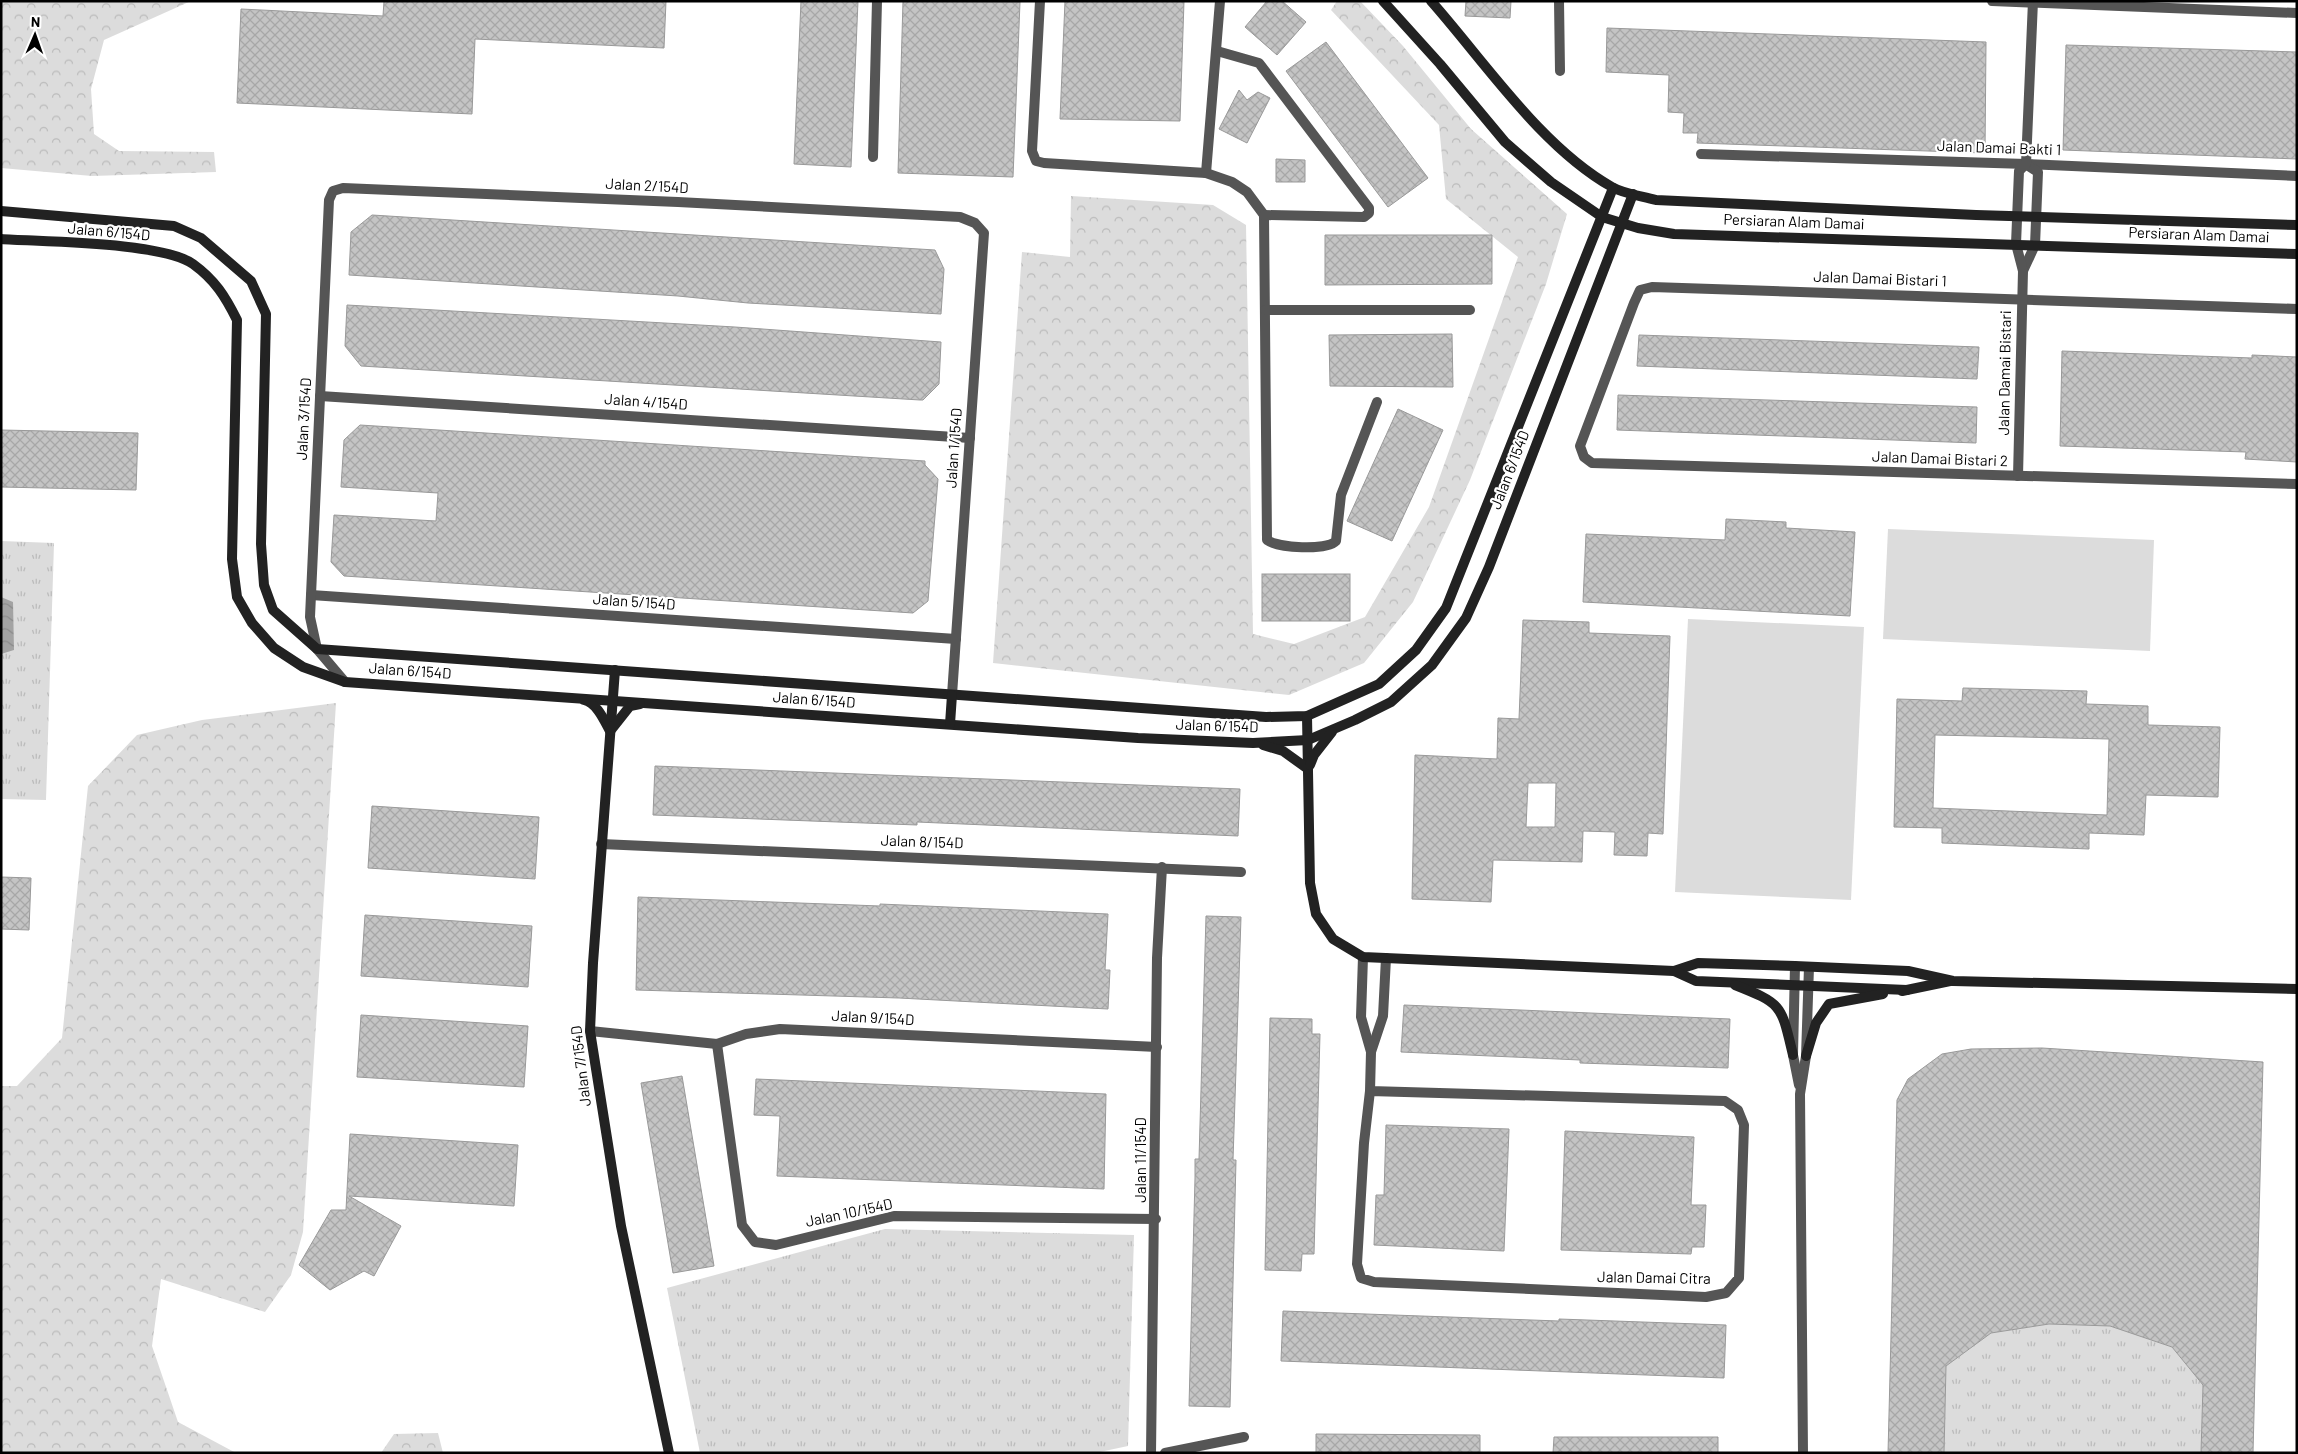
<svg xmlns="http://www.w3.org/2000/svg" width="2298" height="1454" viewBox="0 0 2298 1454" font-family="Barlow,sans-serif">
	<style>
		.grass { fill: #dcdcdc }
		.forest { fill: url(#forest-crowns) }
		.park { fill: url(#park-tufts) }
		.water { fill: url(#water-waves) }
		.building { fill: url(#building-cross-hatch); stroke: #999; fill-rule: evenodd }
		.lines { fill: none; stroke-linecap: round; stroke-linejoin: round }
		.street { stroke: #555; stroke-width: 10 }
		.secondary { stroke: #222; stroke-width: 10 }
		.labels { text-anchor: middle; stroke-width: 4.5; stroke-linejoin: round; paint-order: stroke }
		.street-label { font-size: 15px; fill: #000; stroke: #fff }
	</style>
	<defs>
		<pattern id="forest-crowns" width="20" height="18" patternUnits="userSpaceOnUse" patternTransform="scale(1.25)"><rect width="20" height="18" fill="#dcdcdc"/><path d="M2 6a3 3 0 1 1 6 0M12 15a3 3 0 1 1 6 0" fill="none" stroke="#bbb"/></pattern>
		<pattern id="park-tufts" width="24" height="20" patternUnits="userSpaceOnUse" patternTransform="scale(1.25)"><rect width="24" height="20" fill="#dcdcdc"/><path d="M3 7l-1-3M5 7V3M7 7l1-3M15 17l-1-3M17 17v-4M19 17l1-3" fill="none" stroke="#bbb"/></pattern>
		<pattern id="water-waves" width="16" height="10" patternUnits="userSpaceOnUse" patternTransform="scale(1.25)"><rect width="16" height="10" fill="#a3a3a3"/><path d="M0 5q4-4 8 0t8 0" fill="none" stroke="#8b8b8b"/></pattern>
		<pattern id="building-cross-hatch" width="8" height="8" patternUnits="userSpaceOnUse" patternTransform="scale(1.25)"><rect width="8" height="8" fill="#c4c4c4"/><path d="M0 0l8 8M0 8l8-8" fill="none" stroke="#a7a7a7"/></pattern>
	</defs>
	<rect width="100%" height="100%" fill="#fff"/>
	<g class="grass">
		<path d="M1888,529L2154,540L2150,651L1883,639Z"/>
		<path d="M1688,619L1864,627L1851,900L1675,892Z"/>
	</g>
	<g class="forest">
		<path d="M1,1H191L104,40L91,89L94,134L119,151L214,152L216,172L92,176L1,168Z"/>
		<path d="M1337,1H1360L1403,46L1471,129L1567,214L1546,284L1470,480L1413,602L1364,663L1289,695L993,663L1022,252L1070,257L1071,196L1213,205L1246,225L1253,634L1294,644L1365,617L1429,507L1518,257L1446,199L1439,125L1331,10Z"/>
		<path d="M336,703L303,1232L291,1275L265,1312L161,1279L152,1346L178,1422L236,1453H1V1086H17L62,1038L88,786L137,735L202,720Z"/>
		<path d="M438,1433L443,1453H381L394,1434Z"/>
	</g>
	<g class="park">
		<path d="M1,541L54,543L46,800L1,799Z"/>
		<path d="M885,1229L1134,1235L1128,1446L1095,1453H700L667,1288Z"/>
		<path d="M2049,1324L2110,1326L2172,1347L2203,1385L2201,1453H1944L1946,1366L1991,1333Z"/>
	</g>
	<path class="water" d="M1,597L13,602L14,650L1,654Z"/>
	<g class="building">
		<path d="M384,1H666L664,48L475,39L472,114L237,103L241,9L383,16Z"/>
		<path d="M801,1H858L851,167L794,164Z"/>
		<path d="M903,1L1020,2L1013,177L898,173Z"/>
		<path d="M1065,1H1184L1180,121L1060,119Z"/>
		<path d="M1267,1H1282L1306,22L1277,55L1245,27Z"/>
		<path d="M1466,1H1511L1510,18L1465,16Z"/>
		<path d="M1607,28L1986,42L1985,153L1697,143L1698,133H1683L1684,113L1668,112L1669,75L1606,72Z"/>
		<path d="M1326,42L1428,178L1388,207L1286,71Z"/>
		<path d="M2066,45L2297,52V159L2063,150Z"/>
		<path d="M1239,90L1247,100L1258,92L1270,98L1247,143L1219,129Z"/>
		<path d="M1276,159L1305,160V182H1276Z"/>
		<path d="M372,215L935,250L944,269L941,314L748,303L678,296L349,275L351,232Z"/>
		<path d="M1325,235H1492V284L1325,285Z"/>
		<path d="M347,305L735,327L941,342L939,384L923,400H920L361,366L345,346Z"/>
		<path d="M1452,334L1453,387L1330,386L1329,335Z"/>
		<path d="M1639,335L1979,347L1977,379L1637,366Z"/>
		<path d="M2062,351L2252,358V355L2297,357V462L2245,459L2246,452L2060,446Z"/>
		<path d="M1618,395L1977,407L1976,443L1617,430Z"/>
		<path d="M1398,409L1443,430L1392,541L1347,521Z"/>
		<path d="M360,425L925,461V465L938,479L928,601L913,613L344,576L331,562L334,515L436,521L438,493L341,487L344,440Z"/>
		<path d="M1,430L138,433L136,490L1,487Z"/>
		<path d="M1726,519L1786,522V528L1855,532L1850,616L1583,602L1586,534L1725,540Z"/>
		<rect x="1262" y="574" width="88" height="47"/>
		<path d="M1523,620L1589,622V633L1670,636L1663,834L1648,833L1647,856L1614,855L1615,832L1583,831L1582,862L1493,860L1491,902L1412,899L1415,755L1497,759L1498,718L1519,719ZM1528,783H1556L1555,827H1526Z"/>
		<path d="M1963,688L2087,691L2086,704L2148,706V725L2220,727L2218,797L2146,795L2144,835L2089,833V849L1942,843V828L1894,827L1897,699L1962,701ZM1935,735L2109,739L2107,815L1933,808Z"/>
		<path d="M655,766L1240,789L1238,836L917,822V825L653,815Z"/>
		<path d="M372,806L539,817L535,879L368,868Z"/>
		<path d="M1,877L31,878L29,930L1,929Z"/>
		<path d="M638,897L880,906V904L1108,914L1105,970H1110L1108,1009L899,998L636,990Z"/>
		<path d="M365,915L532,926L528,987L361,976Z"/>
		<path d="M1206,916L1241,917L1233,1160H1236L1230,1407L1189,1406L1195,1178V1159H1199Z"/>
		<path d="M1404,1005L1730,1019L1728,1068L1580,1063V1060L1401,1052Z"/>
		<path d="M361,1015L528,1026L524,1087L357,1077Z"/>
		<path d="M1270,1018L1312,1019V1034H1320L1314,1254H1302L1301,1271L1265,1270Z"/>
		<path d="M2042,1048L2263,1062L2253,1453H2201L2203,1385L2172,1347L2110,1326L2049,1324L1991,1333L1946,1366L1944,1453H1888L1897,1100L1908,1079L1942,1054L1971,1049Z"/>
		<path d="M682,1076L714,1266L673,1273L641,1083Z"/>
		<path d="M756,1079L1106,1094L1104,1189L777,1176L780,1116L754,1115Z"/>
		<path d="M1386,1125L1509,1129L1504,1251L1374,1245L1376,1195H1384Z"/>
		<path d="M1565,1131L1694,1137L1691,1205H1706L1704,1247H1692L1691,1254L1561,1250Z"/>
		<path d="M350,1134L518,1145L514,1206L349,1196L401,1226L374,1276L364,1271L330,1290L299,1265L331,1210H346Z"/>
		<path d="M1283,1311L1559,1321V1319L1726,1325L1724,1378L1281,1361Z"/>
		<path d="M1316,1434L1480,1435V1453H1316Z"/>
		<path d="M1554,1437H1718V1453H1553Z"/>
	</g>
	<g class="lines">
		<g class="street">
			<path d="M1040,1L1032,151L1036,161L1044,163L1206,173L1232,182L1247,192L1264,215L1267,540C1278,548 1326,551 1336,541L1341,495L1377,402"/>
			<path d="M1559,1L1560,71"/>
			<path d="M1992,1L2297,13"/>
			<path d="M1217,51L1259,63L1369,208V213L1364,217L1264,215"/>
			<path d="M1701,154L2026,164L2297,176"/>
			<path d="M873,157L877,1"/>
			<path d="M1206,173L1220,1"/>
			<path d="M2023,271L2035,245L2038,172L2027,165"/>
			<path d="M2297,309L1652,287L1640,290L1634,303L1580,446L1584,457L1592,463L2297,484"/>
			<path d="M1265,310H1470"/>
			<path d="M320,396L970,438"/>
			<path d="M2018,476L2023,271L2016,244L2019,171L2026,164L2033,1"/>
			<path d="M311,595L956,639"/>
			<path d="M345,682L317,649L310,617L329,200L333,191L343,188L678,202L960,217L975,223L984,233L952,695"/>
			<path d="M601,844L1241,872"/>
			<path d="M1363,957L1361,1017L1371,1052L1370,1091L1364,1143L1357,1264L1361,1278L1374,1282L1706,1297L1726,1293L1739,1278L1744,1125L1738,1110L1725,1101L1370,1091"/>
			<path d="M1795,966L1793,1055L1799,1085"/>
			<path d="M590,1031L717,1044L746,1034L780,1029L1157,1047"/>
			<path d="M717,1044L742,1225L755,1242L776,1245L894,1216L1156,1219"/>
			<path d="M1371,1052L1383,1016L1386,958"/>
			<path d="M1151,1453L1157,958L1162,867"/>
			<path d="M1165,1453L1244,1437"/>
			<path d="M1803,1453L1800,1094L1806,1056L1809,967"/>
		</g>
		<g class="secondary">
			<path d="M1383,1L1440,64L1505,142L1551,182L1602,217L1638,228L1674,234L2297,254"/>
			<path d="M1431,1C1485,62 1541,147 1612,187C1624,194 1642,196 1656,200L1976,215L2297,225"/>
			<path d="M1,211L174,226L201,238L251,281L266,314L261,544L264,585L273,610L317,649L1266,717L1307,716L1379,684L1416,650L1446,608L1613,188"/>
			<path d="M1,239C44,242 162,242 193,264C215,280 225,296 237,320L232,559L237,597L252,623L274,648L303,667L345,682L1138,738L1253,743L1308,740L1355,720L1391,702L1432,665L1466,618L1489,567L1633,194"/>
			<path d="M615,670L593,963L590,1031L621,1226L669,1453"/>
			<path d="M584,700C597,703 604,720 610,731"/>
			<path d="M1307,716L1310,883L1316,914L1333,939L1363,957L1674,971L1698,963L1795,966L1908,971L1953,981L2297,989"/>
			<path d="M950,724L952,695"/>
			<path d="M611,730L630,706L640,704"/>
			<path d="M1263,745L1283,751L1308,769"/>
			<path d="M1310,765L1314,755L1332,732"/>
			<path d="M1674,971L1696,981L1907,990"/>
			<path d="M1735,985C1783,1004 1781,1005 1793,1055"/>
			<path d="M1902,991L1950,981"/>
			<path d="M1806,1056L1816,1023L1829,1004L1883,994"/>
		</g>
	</g>
	<g class="labels">
		<g class="street-label">
			<text transform="translate(1999 148) rotate(2)" y="5">Jalan Damai Bakti 1</text>
			<text transform="translate(647 186) rotate(3)" y="5">Jalan 2/154D</text>
			<text transform="translate(1794 222) rotate(2)" y="5">Persiaran Alam Damai</text>
			<text transform="translate(109 232) rotate(5)" y="5">Jalan 6/154D</text>
			<text transform="translate(2199 235) rotate(2)" y="5">Persiaran Alam Damai</text>
			<text transform="translate(1880 279) rotate(2)" y="5">Jalan Damai Bistari 1</text>
			<text transform="translate(2005 373) rotate(-89)" y="5">Jalan Damai Bistari</text>
			<text transform="translate(646 402) rotate(4)" y="5">Jalan 4/154D</text>
			<text transform="translate(304 419) rotate(-87)" y="5">Jalan 3/154D</text>
			<text transform="translate(954 448) rotate(-86)" y="5">Jalan 1/154D</text>
			<text transform="translate(1940 459) rotate(2)" y="5">Jalan Damai Bistari 2</text>
			<text transform="translate(1510 470) rotate(-69)" y="5">Jalan 6/154D</text>
			<text transform="translate(634 602) rotate(4)" y="5">Jalan 5/154D</text>
			<text transform="translate(410 671) rotate(4)" y="5">Jalan 6/154D</text>
			<text transform="translate(814 700) rotate(4)" y="5">Jalan 6/154D</text>
			<text transform="translate(1217 726) rotate(2)" y="5">Jalan 6/154D</text>
			<text transform="translate(922 842) rotate(2)" y="5">Jalan 8/154D</text>
			<text transform="translate(873 1018) rotate(3)" y="5">Jalan 9/154D</text>
			<text transform="translate(581 1066) rotate(-97)" y="5">Jalan 7/154D</text>
			<text transform="translate(1141 1160) rotate(-90)" y="5">Jalan 11/154D</text>
			<text transform="translate(849 1213) rotate(-12)" y="5">Jalan 10/154D</text>
			<text transform="translate(1654 1278) rotate(1)" y="5">Jalan Damai Citra</text>
		</g>
	</g>
	<rect width="2298" height="1454" fill="none" stroke="#000000" stroke-width="5"/>
	<g transform="translate(35 35) rotate(2)" stroke="#ffffff" stroke-width="4" paint-order="stroke">
	<path d="M0-4L9 19L0 12L-9 19Z" fill="#000000"/>
	<text y="-8" font-size="14" font-weight="bold" text-anchor="middle" fill="#000000">N</text>
	</g>
</svg>
